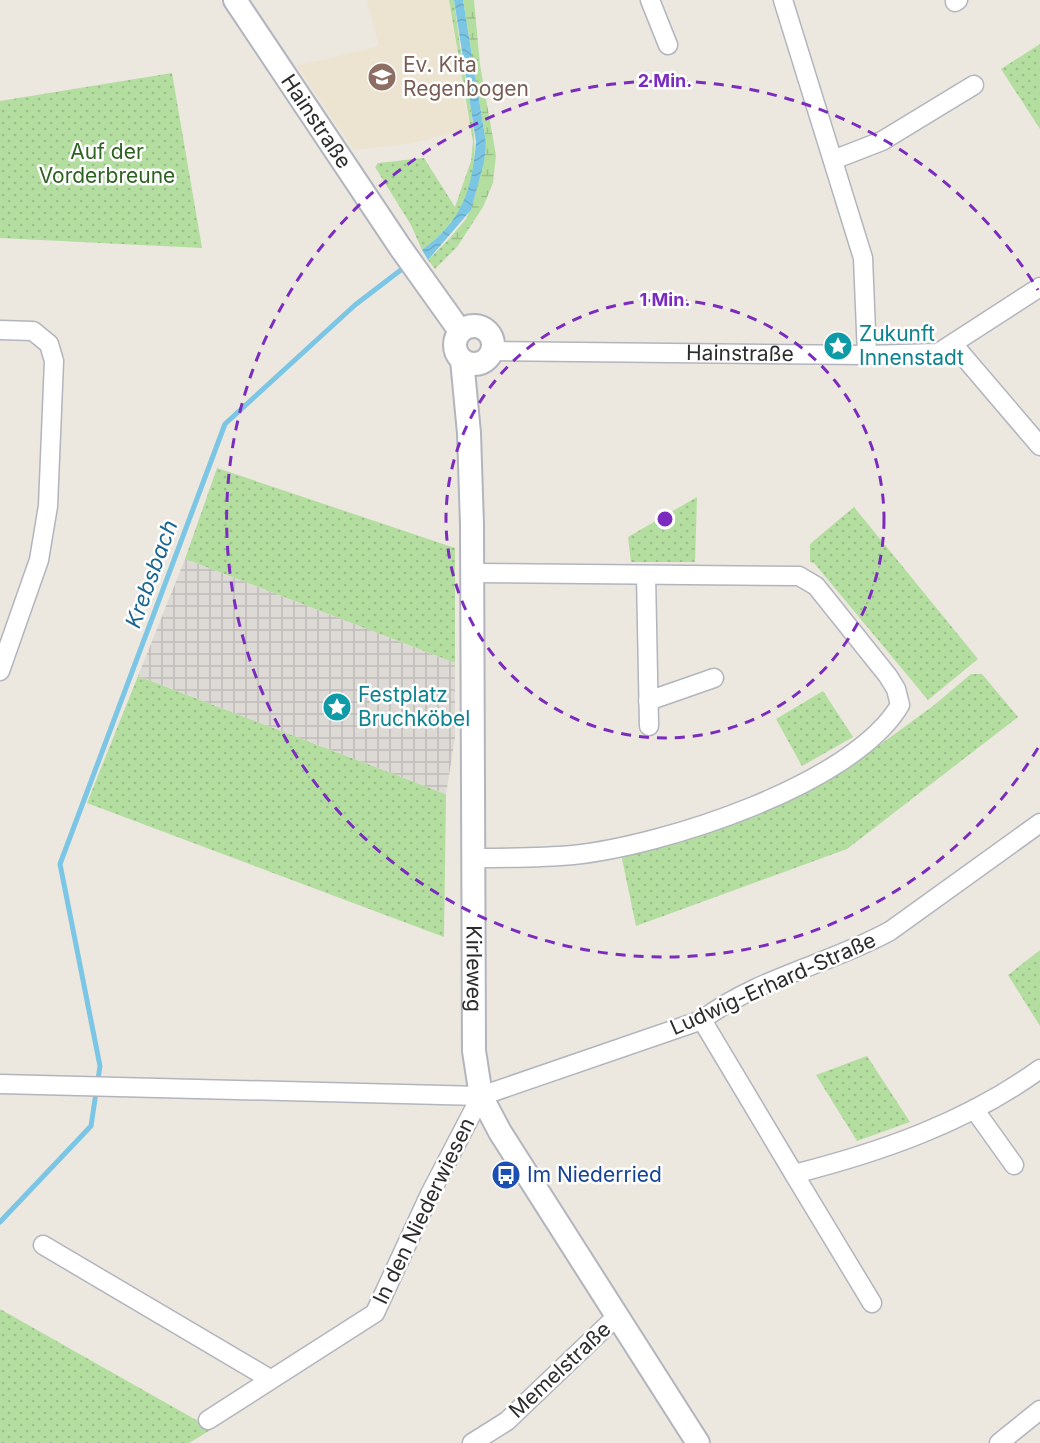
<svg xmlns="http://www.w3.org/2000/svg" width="1040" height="1443" viewBox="0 0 1040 1443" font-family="Inter,sans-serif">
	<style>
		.education { fill: #ece4d0 }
		.green { fill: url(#green-dots) }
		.wetland { fill: url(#wetland-marsh) }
		.plaza { fill: url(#plaza-grid) }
		.water { fill: url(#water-waves) }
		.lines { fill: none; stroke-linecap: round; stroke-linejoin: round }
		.stream { stroke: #7bc6e5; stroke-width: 5 }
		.minor-casing { stroke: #b2b5be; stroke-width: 21 }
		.tertiary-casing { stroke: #b2b5be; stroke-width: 26 }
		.minor { stroke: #fff; stroke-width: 18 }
		.tertiary { stroke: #fff; stroke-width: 22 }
		.ring { fill: none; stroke: #7b2cbf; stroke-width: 3; stroke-dasharray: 10 8 }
		.labels { text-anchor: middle; stroke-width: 5; stroke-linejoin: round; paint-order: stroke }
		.education-label { font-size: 21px; fill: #785e54; stroke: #fff; text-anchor: start }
		.street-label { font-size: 21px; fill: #2c2c2c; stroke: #fff }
		.park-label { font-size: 21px; fill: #2d6321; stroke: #fff }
		.culture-label { font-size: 21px; fill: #0d838f; stroke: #fff; text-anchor: start }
		.transit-label { font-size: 21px; fill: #164399; stroke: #fff; text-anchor: start }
		.water-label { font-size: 22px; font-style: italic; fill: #196592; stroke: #fff }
		.centre { fill: #7b2cbf; stroke: #fff; stroke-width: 3 }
		.ring-label { font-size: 18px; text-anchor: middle; font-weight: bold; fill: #7b2cbf; stroke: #fff; stroke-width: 5; stroke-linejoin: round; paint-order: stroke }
	</style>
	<defs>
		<pattern id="green-dots" width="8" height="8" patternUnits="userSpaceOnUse" patternTransform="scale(1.5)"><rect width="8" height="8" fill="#b4dea0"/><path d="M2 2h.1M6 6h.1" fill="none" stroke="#9bbf8a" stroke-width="1.8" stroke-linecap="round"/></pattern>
		<pattern id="wetland-marsh" width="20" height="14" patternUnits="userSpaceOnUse" patternTransform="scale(1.5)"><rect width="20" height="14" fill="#b4dea0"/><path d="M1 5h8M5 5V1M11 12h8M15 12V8" fill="none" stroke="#9bbf8a"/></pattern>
		<pattern id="plaza-grid" width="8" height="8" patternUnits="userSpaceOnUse" patternTransform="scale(1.5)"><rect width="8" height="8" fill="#dddad6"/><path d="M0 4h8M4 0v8" fill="none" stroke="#bebbb8"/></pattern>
		<pattern id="water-waves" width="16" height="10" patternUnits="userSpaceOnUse" patternTransform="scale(1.5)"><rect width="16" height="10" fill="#7bc6e5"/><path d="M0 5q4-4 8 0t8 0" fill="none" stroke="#6aaac5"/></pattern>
	</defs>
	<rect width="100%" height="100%" fill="#ece7df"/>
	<path class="education" d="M367,0H449L465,106L471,128L412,143L354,150L297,66L379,46Z"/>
	<g class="green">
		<path d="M449,0H454C457,21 459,43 463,64C476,137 493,200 422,250L411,225L375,167L378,163L424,158L455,207L471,161L473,142Z"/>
		<path d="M1040,44V129L1001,69Z"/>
		<path d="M172,73L202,248L0,238V101Z"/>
		<path d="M449,239L457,247L435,269L428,260Z"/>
		<path d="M217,468L455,548V663L185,559Z"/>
		<path d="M697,497L695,562H631L628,537Z"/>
		<path d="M854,507L978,659L928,700L814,563L810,562V544Z"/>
		<path d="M971,674H982L1018,717L847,849L636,926L621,854L785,801L866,755L933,706Z"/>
		<path d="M138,676L446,794L444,937L87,803Z"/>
		<path d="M823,691L853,737L802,766L776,719Z"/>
		<path d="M1040,950V1026L1008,975Z"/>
		<path d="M867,1056L910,1122L857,1141L816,1075Z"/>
		<path d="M0,1309L212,1429L189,1443H0Z"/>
	</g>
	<path class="wetland" d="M463,0H474L480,65L496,155L493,183L483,207L457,247L449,239L466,219L474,199L486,143Z"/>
	<path class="plaza" d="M185,559L455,663V738L446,794L138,676Z"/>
	<path class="water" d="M454,0H463L486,143L484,162L471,210L428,260L422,250C462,221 472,191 476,142Z"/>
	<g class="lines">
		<path class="stream" d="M0,1222L91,1126L100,1066L60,864L225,424L355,305L406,266"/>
		<g class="minor-casing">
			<g id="minor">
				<path d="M650,0L668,45"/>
				<path d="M783,0L863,258L867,355"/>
				<path d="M955,2L958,0"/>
				<path d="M833,160L882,141L974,85"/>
				<path d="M0,330L33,331L49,344L54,361L48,506L39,560L0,671"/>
				<path d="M953,344L1040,446"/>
				<path id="s1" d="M492,351L867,355L938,353L1040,287"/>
				<path d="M472,573L799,576L816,586L888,676L896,689L900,705C853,785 662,846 573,855C540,858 506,858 473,858"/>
				<path d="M646,575L649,726"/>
				<path d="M648,701L714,678"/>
				<path d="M702,1020L794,1174C881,1152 967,1122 1040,1069"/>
				<path d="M0,1084L481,1096L702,1020C757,978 830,964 890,931L1040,823"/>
				<path d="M974,1109L1014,1165"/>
				<path d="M794,1174L872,1303"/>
				<path d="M43,1245L270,1379"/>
				<path d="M208,1420L375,1313L430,1194L481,1096"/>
				<path d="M472,1443L507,1421L617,1316"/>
				<path d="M999,1443L1040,1410"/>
			</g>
		</g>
		<g class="tertiary-casing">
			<g id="tertiary">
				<path id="s2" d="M235,0L400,247L460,331"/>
				<circle cx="474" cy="345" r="19"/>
				<path id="s3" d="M462,360L469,433L472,525L474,1051L481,1096L500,1132L698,1443"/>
			</g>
		</g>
		<use href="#minor" class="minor"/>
		<use href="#tertiary" class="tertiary"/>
	</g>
	<g class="ring">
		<circle cx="665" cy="519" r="219"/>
		<path d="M1038 748A438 438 0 1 1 1038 290"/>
	</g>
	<defs>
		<g id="school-disc" transform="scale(1.5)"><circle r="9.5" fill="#8d6e63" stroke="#fff"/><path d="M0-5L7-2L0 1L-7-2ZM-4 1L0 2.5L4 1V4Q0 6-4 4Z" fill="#fff"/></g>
		<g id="sight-disc" transform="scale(1.5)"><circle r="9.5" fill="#0f9aa8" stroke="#fff"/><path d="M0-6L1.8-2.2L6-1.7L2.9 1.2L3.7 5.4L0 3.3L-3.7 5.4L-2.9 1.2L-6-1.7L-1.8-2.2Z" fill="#fff"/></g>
		<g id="bus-disc" transform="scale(1.5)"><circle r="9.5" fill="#1a4fb4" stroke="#fff"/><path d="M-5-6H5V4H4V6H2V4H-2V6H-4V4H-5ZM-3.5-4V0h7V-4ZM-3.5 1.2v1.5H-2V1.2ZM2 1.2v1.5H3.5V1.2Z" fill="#fff"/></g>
	</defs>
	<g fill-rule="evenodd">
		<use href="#school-disc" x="382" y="77"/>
		<use href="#sight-disc" x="838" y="346"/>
		<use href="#sight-disc" x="337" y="707"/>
		<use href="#bus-disc" x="506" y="1175"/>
	</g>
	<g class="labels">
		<g class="education-label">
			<text x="403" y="72">Ev. Kita<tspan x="403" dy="24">Regenbogen</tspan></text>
		</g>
		<g class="street-label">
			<text dy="7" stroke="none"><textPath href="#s2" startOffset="146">Hainstraße</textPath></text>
			<text dy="7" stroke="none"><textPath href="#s1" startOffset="248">Hainstraße</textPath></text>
			<text dy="7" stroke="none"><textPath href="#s3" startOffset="609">Kirleweg</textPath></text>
			<text transform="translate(773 984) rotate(-24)" y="7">Ludwig-Erhard-Straße</text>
			<text transform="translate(424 1211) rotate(-64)" y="7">In den Niederwiesen</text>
			<text transform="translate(560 1370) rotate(-43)" y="7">Memelstraße</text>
		</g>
		<g class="park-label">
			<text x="107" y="159">Auf der<tspan x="107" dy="24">Vorderbreune</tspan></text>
		</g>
		<g class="culture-label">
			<text x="859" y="341">Zukunft<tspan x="859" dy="24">Innenstadt</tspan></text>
			<text x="358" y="702">Festplatz<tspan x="358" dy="24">Bruchköbel</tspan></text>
		</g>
		<g class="transit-label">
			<text x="527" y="1182">Im Niederried</text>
		</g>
		<g class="water-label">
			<text transform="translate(151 574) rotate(-70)" y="8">Krebsbach</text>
		</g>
	</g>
	<circle cx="665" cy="519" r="9" class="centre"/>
	<g class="ring-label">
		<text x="665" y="87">2 Min.</text>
		<text x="665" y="306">1 Min.</text>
	</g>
</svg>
